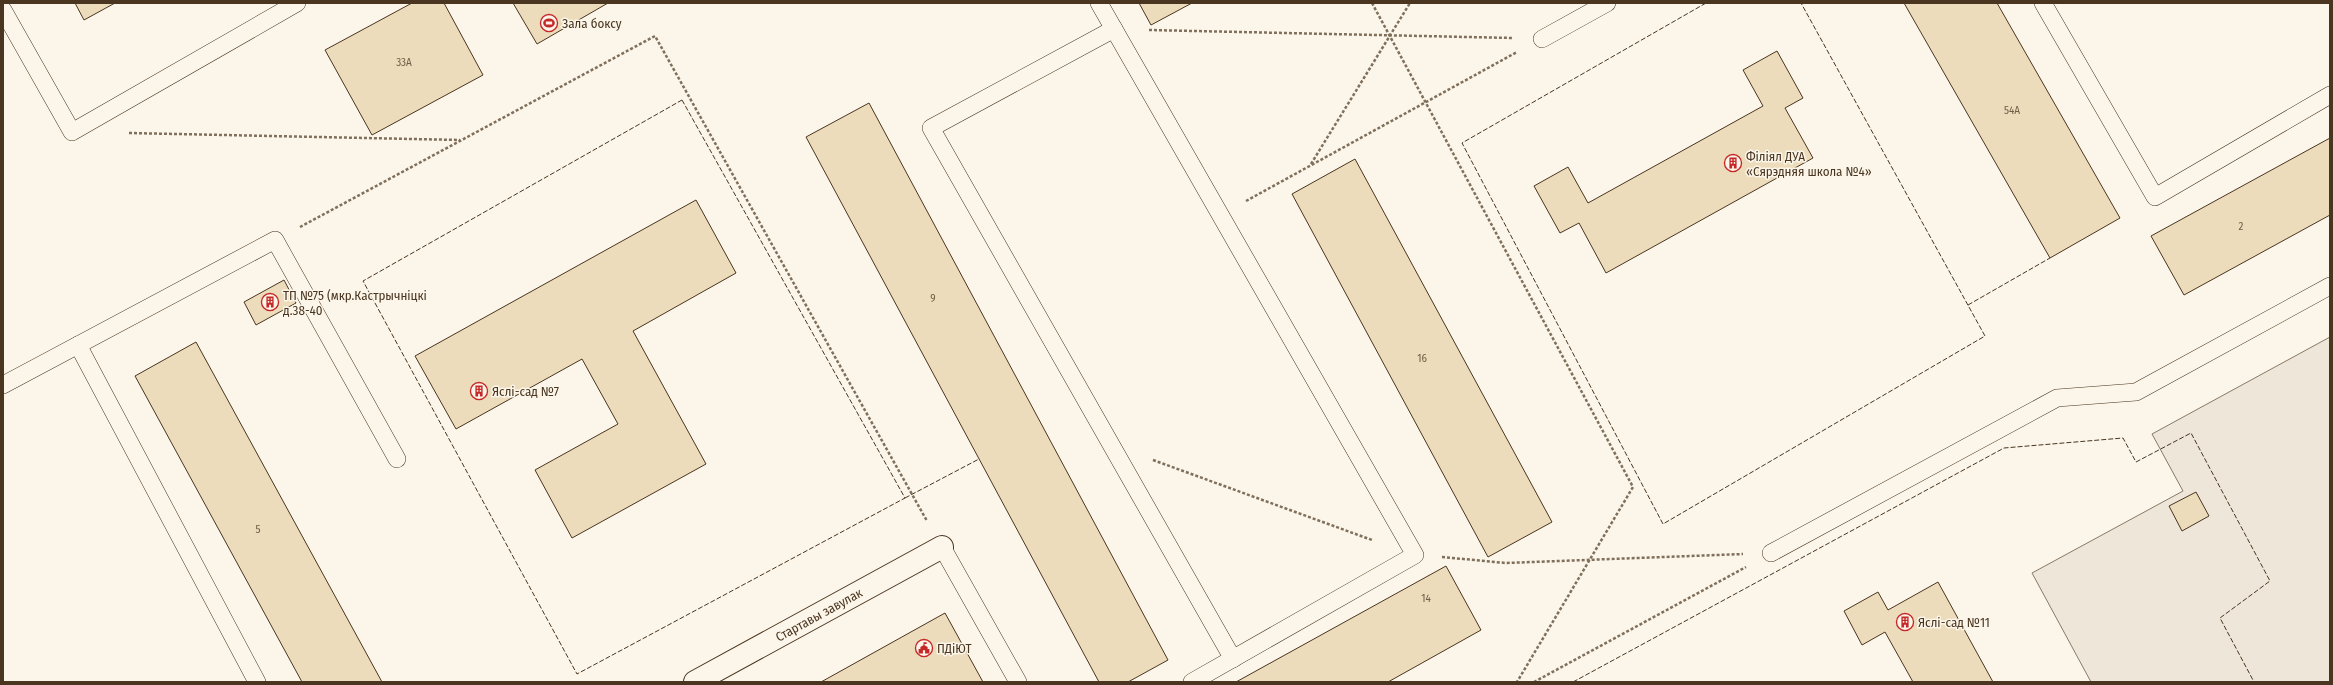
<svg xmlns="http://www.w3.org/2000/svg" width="2333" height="685" viewBox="0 0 2333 685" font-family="'Fira Sans Condensed',sans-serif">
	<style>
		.green { fill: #ede6d9; stroke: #887966 }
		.building { fill: #ecdcbc; stroke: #4a3520 }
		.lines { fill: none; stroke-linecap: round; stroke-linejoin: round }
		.lane-casing { stroke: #4a3520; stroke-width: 18 }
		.street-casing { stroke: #4a3520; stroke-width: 24 }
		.path { stroke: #7f6f5c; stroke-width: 2.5; stroke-dasharray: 3 2; stroke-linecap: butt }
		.lane { stroke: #fbf6e9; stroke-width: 17 }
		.street { stroke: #fbf6e9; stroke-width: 22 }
		.fence { stroke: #4a3520; stroke-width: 1; stroke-dasharray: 5 2; stroke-linecap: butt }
		.labels { text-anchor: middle; stroke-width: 3; stroke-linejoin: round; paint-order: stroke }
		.number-label { font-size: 11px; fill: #725f47 }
		.poi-label { font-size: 13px; fill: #4a3520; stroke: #fbf6e9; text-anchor: start }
		.street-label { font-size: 13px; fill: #4a3520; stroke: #fbf6e9 }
	</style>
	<rect width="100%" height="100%" fill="#fbf6e9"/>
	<path class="green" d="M2330,337V682H2091L2032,573L2183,491L2152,434Z"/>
	<g class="building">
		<path d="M75,3H115L84,20Z"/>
		<path d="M412,3H444L483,75L372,135L325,50Z"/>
		<path d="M513,3H608L537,44Z"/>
		<path d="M1139,3H1192L1151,25Z"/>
		<path d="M1904,3H1997L2120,218L2050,258Z"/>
		<path d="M1777,51L1803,98L1785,108L1813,158L1606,273L1579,223L1560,233L1534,186L1568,167L1588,203L1763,106L1743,70Z"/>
		<path d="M869,103L1168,660L1128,682H1099L806,137Z"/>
		<path d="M2330,138V215L2184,295L2151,236Z"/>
		<path d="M1355,159L1552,522L1488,557L1292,194Z"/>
		<path d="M696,200L736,273L633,331L706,464L572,538L535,470L618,424L582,359L456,429L415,356Z"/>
		<path d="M284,280L296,303L256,325L244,302Z"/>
		<path d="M196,342L382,682H302L135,376Z"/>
		<path d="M2196,492L2209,516L2182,531L2169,506Z"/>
		<path d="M1446,566L1481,630L1388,682H1236Z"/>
		<path d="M1938,582L1993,682H1913L1885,632L1862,645L1844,611L1878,592L1888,610Z"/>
		<path d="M945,613L983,682H821Z"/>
	</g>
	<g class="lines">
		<g class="lane-casing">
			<g id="lane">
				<path d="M1099,3L1415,555L1192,682"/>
				<path d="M2043,3L2155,197L2330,95"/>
				<path d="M3,10L72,132L297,3"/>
				<path d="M1114,29L931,128L1233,659"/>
				<path d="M1542,39L1607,3"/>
				<path d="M78,345L257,682"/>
				<path d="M3,385L275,240L397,459"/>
				<path d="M942,547L1018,682"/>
				<path d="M1771,553L2057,398L2136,392L2330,286"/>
			</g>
		</g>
		<g class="street-casing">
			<g id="street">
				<path id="s1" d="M695,682L942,547"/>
			</g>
		</g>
		<g class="path">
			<path d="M1372,3L1633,487L1517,682"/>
			<path d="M1149,30L1513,38"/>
			<path d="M129,133L460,140"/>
			<path d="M1311,164L1410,3"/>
			<path d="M1246,201L1517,52"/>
			<path d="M300,227L655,36L927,521"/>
			<path d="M1153,460L1372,540"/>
			<path d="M1442,557L1506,563L1743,554"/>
			<path d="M1534,682L1746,567"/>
		</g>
		<use href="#lane" class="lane"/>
		<use href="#street" class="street"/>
		<g class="fence">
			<path d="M1706,3L1462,143L1663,524L1985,336L1801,3"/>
			<path d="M682,100L905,498L577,674L363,281Z"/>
			<path d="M1968,305L2050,258"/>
			<path d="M905,498L979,459"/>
			<path d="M1573,682L2004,448L2123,438L2136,462L2191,433L2270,581L2220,618L2254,682"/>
		</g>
	</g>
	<defs>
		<g id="stadium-ring" transform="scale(0.9)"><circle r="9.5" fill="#fbf6e9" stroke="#c62828" stroke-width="1.5"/><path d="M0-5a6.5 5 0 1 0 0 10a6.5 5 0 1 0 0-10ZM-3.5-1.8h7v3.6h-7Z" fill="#c62828"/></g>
		<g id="building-ring" transform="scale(0.9)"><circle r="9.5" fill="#fbf6e9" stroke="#c62828" stroke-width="1.5"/><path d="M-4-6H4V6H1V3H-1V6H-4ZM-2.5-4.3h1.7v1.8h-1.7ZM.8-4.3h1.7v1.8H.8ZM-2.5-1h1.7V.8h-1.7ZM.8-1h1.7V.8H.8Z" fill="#c62828"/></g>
		<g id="civic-ring" transform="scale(0.9)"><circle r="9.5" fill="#fbf6e9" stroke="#c62828" stroke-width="1.5"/><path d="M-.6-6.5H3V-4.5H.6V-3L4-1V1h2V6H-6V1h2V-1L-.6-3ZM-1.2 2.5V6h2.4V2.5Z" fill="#c62828"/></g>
	</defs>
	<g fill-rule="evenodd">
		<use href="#stadium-ring" x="549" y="23"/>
		<use href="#building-ring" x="1733" y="163"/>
		<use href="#building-ring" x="270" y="302"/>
		<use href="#building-ring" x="479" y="391"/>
		<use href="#building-ring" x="1905" y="622"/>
		<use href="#civic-ring" x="924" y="648"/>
	</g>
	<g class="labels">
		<g class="number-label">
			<text x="404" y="66">33А</text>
			<text x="2012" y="114">54А</text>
			<text x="2241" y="230">2</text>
			<text x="933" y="302">9</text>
			<text x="1422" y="362">16</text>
			<text x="258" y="533">5</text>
			<text x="1426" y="602">14</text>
		</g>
		<g class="poi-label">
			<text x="562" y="28">Зала боксу</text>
			<text x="1746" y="161">Філіял ДУА<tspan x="1746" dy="15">«Сярэдняя школа №4»</tspan></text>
			<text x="283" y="300">ТП №75 (мкр.Кастрычніцкі<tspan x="283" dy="15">д.38-40</tspan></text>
			<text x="492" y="396">Яслі-сад №7</text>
			<text x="1918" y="627">Яслі-сад №11</text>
			<text x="937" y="653">ПДіЮТ</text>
		</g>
		<g class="street-label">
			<text dy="5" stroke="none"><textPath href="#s1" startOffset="141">Стартавы завулак</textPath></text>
		</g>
	</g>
	<rect width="2333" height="685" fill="none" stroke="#4a3520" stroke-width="8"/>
</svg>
